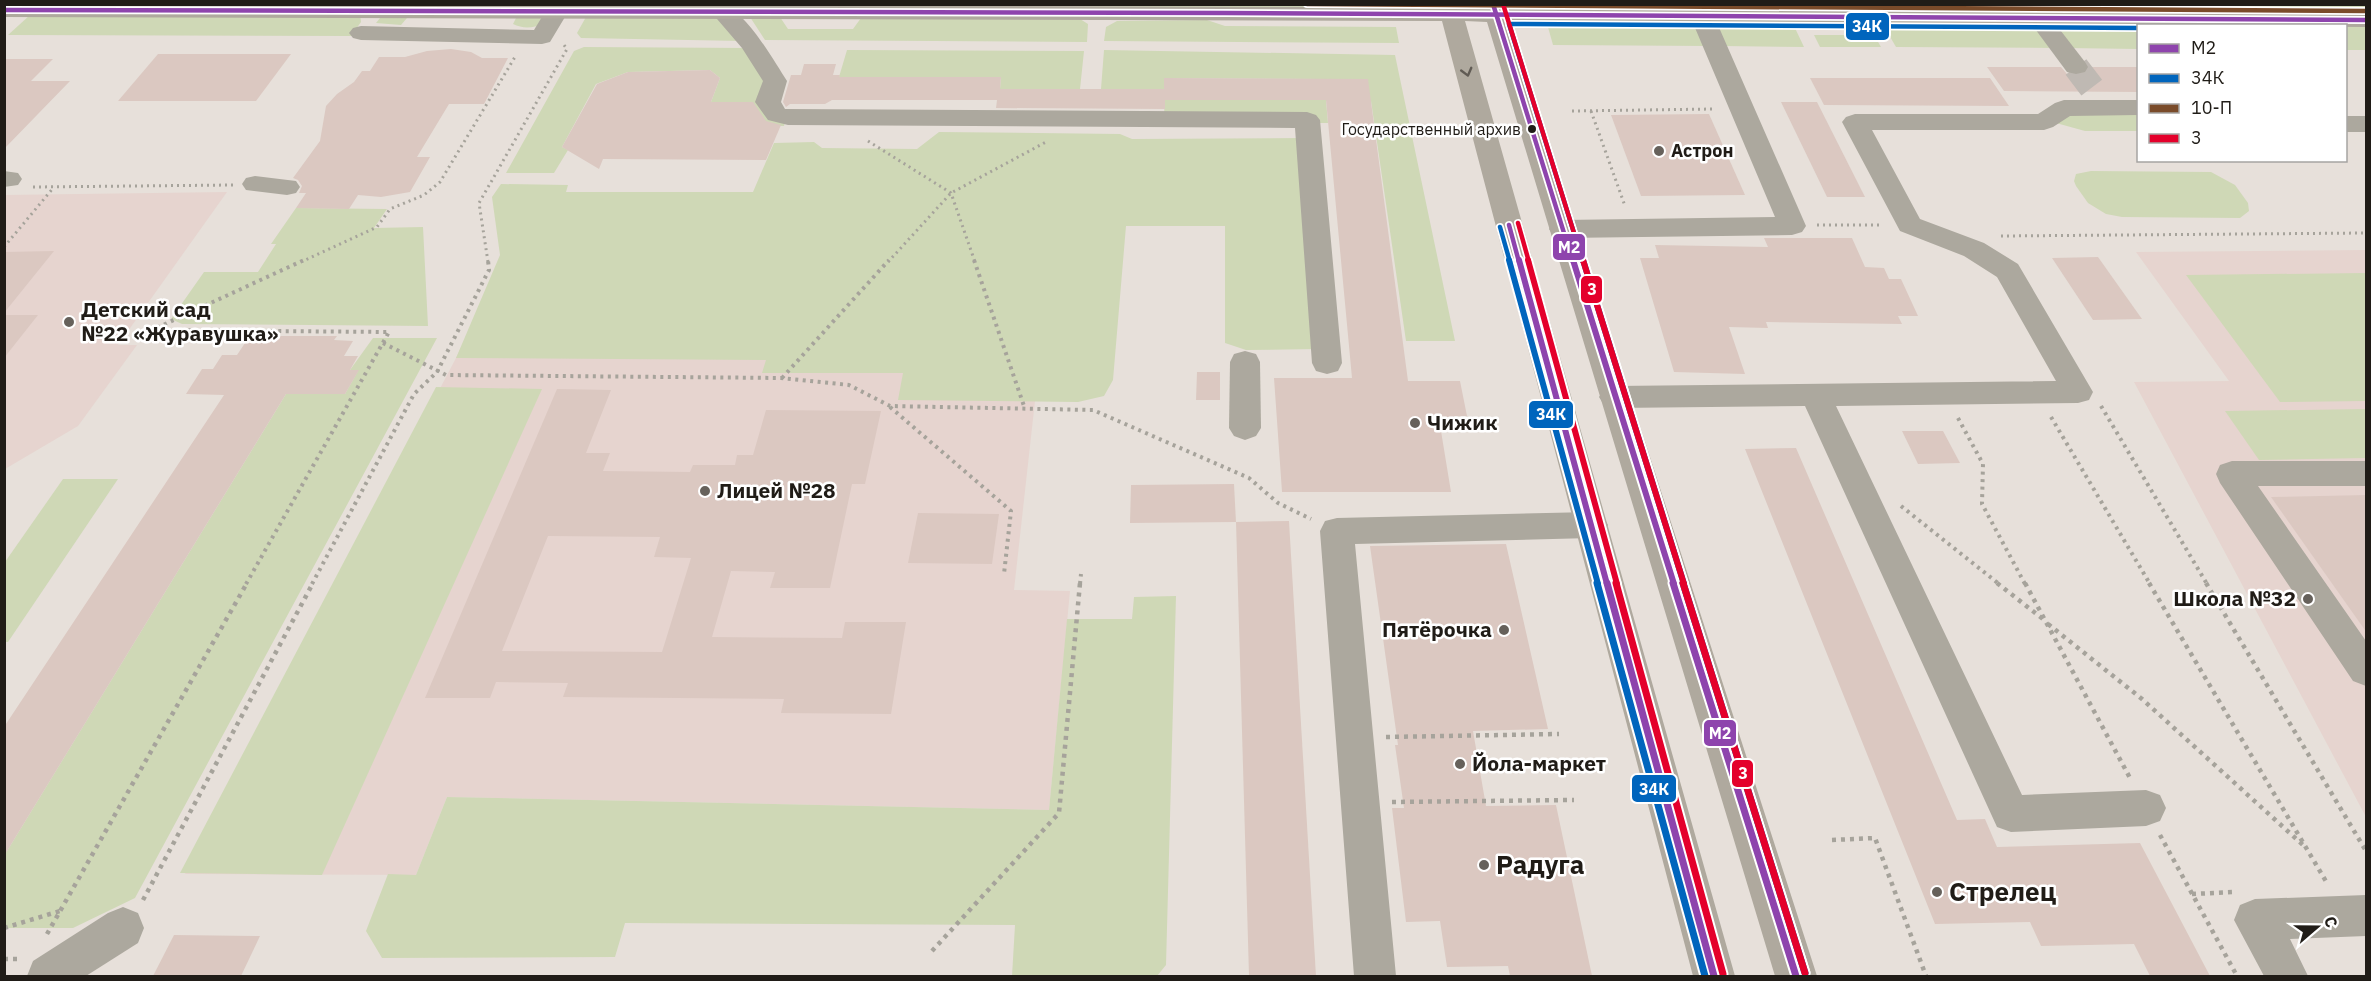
<svg xmlns="http://www.w3.org/2000/svg" width="2371" height="981" viewBox="0 0 2371 981" font-family="'IBM Plex Sans',sans-serif">
	<style>
		.education { fill: #e6d4cf }
		.green { fill: #cfd8b6 }
		.building { fill: #dbc8c1; fill-rule: evenodd }
		.lines { fill: none; stroke-linecap: round; stroke-linejoin: round }
		.minor-tunnel { stroke: #bfb9b3; stroke-width: 26; stroke-dasharray: 26 13; stroke-linecap: butt }
		.path-far2 { stroke: #a6a39b; stroke-width: 3; stroke-dasharray: 2 4; stroke-linecap: butt }
		.path-far1 { stroke: #a6a39b; stroke-width: 4; stroke-dasharray: 3 4.5; stroke-linecap: butt }
		.path { stroke: #a6a39b; stroke-width: 4.5; stroke-dasharray: 4 5; stroke-linecap: butt }
		.minor { fill: #aca89e; fill-rule: evenodd }
		.major { fill: #afa99e; fill-rule: evenodd }
		.bus-1-far2-casing { stroke: #fff; stroke-width: 8 }
		.bus-1-far1-casing { stroke: #fff; stroke-width: 10 }
		.bus-1-casing { stroke: #fff; stroke-width: 11 }
		.bus-2-far2-casing { stroke: #fff; stroke-width: 8 }
		.bus-2-far1-casing { stroke: #fff; stroke-width: 10 }
		.bus-2-casing { stroke: #fff; stroke-width: 11 }
		.bus-3-casing { stroke: #fff; stroke-width: 8 }
		.bus-4-far2-casing { stroke: #fff; stroke-width: 8 }
		.bus-4-far1-casing { stroke: #fff; stroke-width: 10 }
		.bus-4-casing { stroke: #fff; stroke-width: 11 }
		.bus-1-far2 { stroke: #8e44ad; stroke-width: 4.5 }
		.bus-1-far1 { stroke: #8e44ad; stroke-width: 6 }
		.bus-1 { stroke: #8e44ad; stroke-width: 7 }
		.bus-2-far2 { stroke: #0065bd; stroke-width: 4.5 }
		.bus-2-far1 { stroke: #0065bd; stroke-width: 6 }
		.bus-2 { stroke: #0065bd; stroke-width: 7 }
		.bus-3 { stroke: #7a4b2a; stroke-width: 4.5 }
		.bus-4-far2 { stroke: #e4002b; stroke-width: 4.5 }
		.bus-4-far1 { stroke: #e4002b; stroke-width: 6 }
		.bus-4 { stroke: #e4002b; stroke-width: 7 }
		.oneway { stroke: #605b54 }
		.bus-dot { fill: #201c17; stroke: #fff; stroke-width: 2 }
		.poi-dot { fill: #66615b; stroke: #fff; stroke-width: 2 }
		.labels { text-anchor: middle; stroke-width: 5; stroke-linejoin: round; paint-order: stroke }
		.far-bus-label { font-size: 16px; fill: #201c17; stroke: #fff; text-anchor: end }
		.far-poi-label { font-size: 18px; font-weight: bold; fill: #201c17; stroke: #fff; text-anchor: start }
		.poi-label { font-size: 21px; font-weight: bold; fill: #201c17; stroke: #fff; text-anchor: start }
		.near-poi-label { font-size: 26px; font-weight: bold; fill: #201c17; stroke: #fff; text-anchor: start }
		.line-badge { stroke: #fff; stroke-width: 2 }
		.badge-label { font-size: 16px; text-anchor: middle; font-weight: bold; fill: #fff }
	</style>
	<rect width="100%" height="100%" fill="#e7e0da"/>
	<g class="education">
		<path d="M227,192L118,345H137L78,426L5,469L4,195Z"/>
		<path d="M537,192L1035,401L1014,590L1070,591L1049,810L447,797L416,875L185,874L456,358Z"/>
		<path d="M2366,250V817L2134,382L2229,381L2136,252Z"/>
	</g>
	<g class="green">
		<path d="M1385,4L1386,8L783,5Z"/>
		<path d="M2366,4V13L1543,8L1541,5Z"/>
		<path d="M360,14L361,22L351,36L8,35L30,15Z"/>
		<path d="M544,15L543,24C533,28 523,29 513,24L516,18H407L401,25L376,23L380,18Z"/>
		<path d="M586,17H721L742,41L581,38L577,33Z"/>
		<path d="M750,17H780L788,29H853L861,18L1080,19L1088,24L1087,42L765,40Z"/>
		<path d="M1207,20L1225,26L1396,27L1399,43L1104,41L1106,27L1117,21Z"/>
		<path d="M1546,20L1685,23L1697,28L1707,46L1553,45Z"/>
		<path d="M1747,22L1795,28L1804,47L1722,46L1717,28L1720,25Z"/>
		<path d="M1928,23L2027,25L2040,30L2057,48L1896,47L1885,28Z"/>
		<path d="M2060,25H2131L2138,27V49L2066,48L2056,27Z"/>
		<path d="M2328,25L2366,26V50H2346V26Z"/>
		<path d="M1814,35H1874L1881,47H1820Z"/>
		<path d="M584,47L747,48L786,119L784,126H744L711,102L720,78L710,70L628,72L596,84L562,147L568,150L554,173H506L574,51Z"/>
		<path d="M847,50L1084,51L1080,89H1000L1001,77H839Z"/>
		<path d="M1104,50L1395,55L1455,341H1406L1371,101H1326L1328,123H1142L1164,114L1165,100H1326L1323,79L1165,78L1164,89H1101Z"/>
		<path d="M2071,114L2138,115V131H2085L2056,123Z"/>
		<path d="M939,132L1120,134L1132,139L1303,138L1319,349L1246,350L1225,343V226H1126L1113,380L1104,396L1078,402L898,400L903,373H762L766,360L456,358L500,255L492,197L501,184L568,185L566,192H753L774,143L814,142L822,148L917,149Z"/>
		<path d="M2091,171L2211,172L2235,185L2248,203L2249,211L2240,218L2122,217L2106,214L2088,203L2076,186L2074,181L2076,174Z"/>
		<path d="M296,208L387,209L374,228L423,227L428,326L182,324L171,319L204,272H258L276,244H271Z"/>
		<path d="M2366,273V401L2280,402L2186,275Z"/>
		<path d="M373,338H437L135,898L73,928H5V851H7L286,394H345L358,371L350,370Z"/>
		<path d="M436,387L542,389L322,875L180,873Z"/>
		<path d="M2366,409V458L2259,460L2225,411Z"/>
		<path d="M63,479H118L8,642H5V562Z"/>
		<path d="M1176,596L1166,965L1157,976H1012L1015,925L625,923L615,957L382,958L366,931L388,874L416,875L447,797L1049,810L1067,619H1132L1134,597Z"/>
	</g>
	<g class="building">
		<path d="M451,49L471,52L482,58H508L484,104H449L417,157H430L410,192L381,197L358,195L349,209L296,208L306,193H299L302,186L298,180L293,178L320,141L326,106L337,94L354,82L362,71H370L379,57H405L427,51Z"/>
		<path d="M158,54H291L256,101H118Z"/>
		<path d="M4,59H53L31,81H70L4,149Z"/>
		<path d="M804,64H836L833,75H840L839,77H1001L1000,89H1164V78L1368,79L1408,381H1460L1467,416H1454L1457,431H1441L1451,492H1282L1274,378H1352L1326,100H1165V109L996,108L997,100H832L825,104H790L786,107L783,102L791,75H801Z"/>
		<path d="M1987,67H2061L2067,74L2076,76L2085,74L2090,67H2139V92L2004,91Z"/>
		<path d="M710,70L720,78L711,102H753L766,121L781,125L766,160L603,159L599,169L562,147L597,84L628,72Z"/>
		<path d="M1810,78H1990L2009,106L1824,105Z"/>
		<path d="M1781,102H1817L1865,197H1827Z"/>
		<path d="M1709,114L1745,195L1641,196L1611,115Z"/>
		<path d="M1764,238H1852L1865,267L1884,268L1889,279H1901L1918,316H1898L1902,324L1766,322L1768,328L1729,327L1745,374L1674,372L1640,258H1659L1655,245L1768,247Z"/>
		<path d="M54,251L4,313V252Z"/>
		<path d="M2098,257L2142,319L2093,320L2052,258Z"/>
		<path d="M4,315H38L4,358Z"/>
		<path d="M266,336H337L334,340L353,341L344,356H358L350,370H359L345,394H286L4,856V727L224,395L186,394L202,369H213L222,355H237L247,340H263Z"/>
		<path d="M1197,372H1220V400H1196Z"/>
		<path d="M557,389L611,390L586,453H610L603,471L690,472L693,465H735L737,455H753L766,410L881,411L865,484H852L830,588H770L775,572L731,571L712,637L842,638L845,622H906L891,714L781,713L784,699L563,697L568,683L496,682L490,698H425ZM548,536L660,537L654,557L691,558L662,652L502,651Z"/>
		<path d="M1902,431H1943L1960,463L1918,464Z"/>
		<path d="M1796,448L1957,820L1985,819L1997,847L2140,843L2210,976H2150L2134,944L2041,946L2030,922L1935,924L1745,449Z"/>
		<path d="M1234,484L1236,522L1130,523L1131,485Z"/>
		<path d="M2367,495V633L2271,497Z"/>
		<path d="M918,513L999,514L992,564L908,563Z"/>
		<path d="M1289,521L1316,976H1249L1236,522Z"/>
		<path d="M1506,544L1548,729L1473,731L1486,806L1556,805L1592,976H1510L1508,966L1447,967L1440,921L1406,922L1392,808H1404L1395,745H1398L1370,546Z"/>
		<path d="M174,935L260,936L241,976H153Z"/>
	</g>
	<g class="lines">
		<path class="minor-tunnel" d="M2076,67L2095,92"/>
		<g class="path-far2">
			<path d="M1572,111L1714,109"/>
			<path d="M1591,111L1625,206"/>
			<path d="M868,141L951,193L975,262"/>
			<path d="M33,187L233,185"/>
			<path d="M1817,225H1882"/>
			<path d="M2001,236L2366,233"/>
			<path d="M4,247L54,187"/>
			<path d="M301,262L377,227L390,209L424,195L440,182L515,57"/>
			<path d="M488,262L479,203L567,49L564,45"/>
			<path d="M888,262L951,193L1046,142"/>
		</g>
		<g class="path-far1">
			<path d="M974,260L1025,409"/>
			<path d="M383,343L446,375L781,378L849,385L890,406L1093,410L1249,478L1278,503L1311,519"/>
			<path d="M782,378L889,260"/>
			<path d="M2101,406L2207,584"/>
			<path d="M890,407L1011,511L1004,574"/>
			<path d="M2051,417L2150,584"/>
			<path d="M1958,418L1983,464L1982,504L2025,584"/>
			<path d="M1901,506L1999,584"/>
			<path d="M246,584L389,332L152,330L304,260"/>
			<path d="M312,584L414,394L437,372L489,270L488,260"/>
			<path d="M1080,584L1081,574"/>
		</g>
		<g class="path">
			<path d="M1997,583L2043,619"/>
			<path d="M2025,583L2130,778"/>
			<path d="M2149,583L2327,883"/>
			<path d="M2206,583L2366,851"/>
			<path d="M2048,624L2142,699L2303,845"/>
			<path d="M1386,737L1559,734"/>
			<path d="M1392,802L1574,800"/>
			<path d="M2160,835L2237,976"/>
			<path d="M1832,840L1875,838L1926,976"/>
			<path d="M2192,894L2234,892"/>
			<path d="M143,900L313,583"/>
			<path d="M4,928L60,911"/>
			<path d="M47,934L247,583"/>
			<path d="M932,951L1059,813L1080,583"/>
			<path d="M4,959H19"/>
		</g>
		<g class="minor">
			<path d="M556,5L564,7L568,12L550,42L542,44L361,40L353,38L349,33L353,28L361,26L534,30L548,7Z"/>
			<path d="M723,5C746,11 774,61 787,81L781,102L785,109L1307,112L1316,115L1320,120L1342,363L1338,371L1327,374L1316,371L1312,363L1295,128L788,125L768,120L755,102L763,81L742,48L711,12L715,7Z"/>
			<path d="M1702,9L1710,11L1714,16L1806,226L1802,232L1792,235L1563,238L1553,235L1549,229L1553,223L1563,220L1775,217L1690,16L1694,11Z"/>
			<path d="M2039,11L2047,13L2085,62L2088,67L2085,72L2076,74L2067,72L2027,18L2031,13Z"/>
			<path d="M2064,100H2138V115L2070,116L2053,127L2044,130H1872L1920,219L1984,243L2018,264L2093,392L2089,400L2078,403L1836,406L2022,795L2146,790L2160,795L2166,808L2160,821L2146,826L2011,832L1997,827L1805,406L1615,408L1604,405L1599,397L1604,389L1615,386L2056,381L1997,277L1964,256L1900,231L1842,122L1846,117L1855,114H2038L2055,103Z"/>
			<rect x="2346" y="116" width="20" height="16"/>
			<path d="M4,171L18,173L22,179L18,185L4,187Z"/>
			<path d="M255,176L296,181L300,187L296,193L287,195L246,190L242,184L246,178Z"/>
			<path d="M1245,351L1256,354L1260,362L1261,428L1256,436L1245,440L1234,436L1229,428L1230,362L1234,354Z"/>
			<path d="M2232,461H2366V486H2258L2366,641V686L2353,681L2220,483L2216,474L2220,465Z"/>
			<path d="M1591,512L1603,516L1608,525L1603,534L1591,538L1355,544L1396,976H1354L1320,531L1325,521L1337,518Z"/>
			<path d="M2366,895V936L2290,939L2308,976H2264L2234,920L2240,905L2255,899Z"/>
			<path d="M123,907L138,913L144,928L138,943L86,976H27L33,961L108,913Z"/>
		</g>
		<path class="major" d="M4,4L1438,7V4H1461V7L1483,8L1482,4H1505L1506,8L2366,13V27L1510,22L1817,976H1775L1487,22L1465,21L1735,976H1693L1442,21L4,17Z"/>
		<g class="bus-1-far2-casing">
			<g id="bus-1-far2">
				<path d="M1493,4L1573,262"/>
				<path d="M4,10L1225,13L2366,20"/>
				<path d="M1509,225L1519,262"/>
			</g>
		</g>
		<g class="bus-1-far1-casing">
			<g id="bus-1-far1">
				<path d="M1519,260L1607,584"/>
				<path d="M1573,260L1674,584"/>
			</g>
		</g>
		<g class="bus-1-casing">
			<g id="bus-1">
				<path d="M1607,583L1714,976"/>
				<path d="M1673,583L1796,976"/>
			</g>
		</g>
		<g class="bus-2-far2-casing">
			<g id="bus-2-far2">
				<path d="M1500,227L1510,262"/>
				<path d="M1583,262L1509,24L2138,28"/>
			</g>
		</g>
		<g class="bus-2-far1-casing">
			<g id="bus-2-far1">
				<path d="M1509,260L1598,584"/>
				<path d="M1583,260L1684,584"/>
			</g>
		</g>
		<g class="bus-2-casing">
			<g id="bus-2">
				<path d="M1597,583L1705,976"/>
				<path d="M1683,583L1805,973"/>
			</g>
		</g>
		<g class="bus-3-casing">
			<path id="bus-3" d="M1307,4L2366,11"/>
		</g>
		<g class="bus-4-far2-casing">
			<g id="bus-4-far2">
				<path d="M1503,4L1583,262"/>
				<path d="M1518,223L1529,262"/>
			</g>
		</g>
		<g class="bus-4-far1-casing">
			<g id="bus-4-far1">
				<path d="M1528,260L1617,584"/>
				<path d="M1583,260L1684,584"/>
			</g>
		</g>
		<g class="bus-4-casing">
			<g id="bus-4">
				<path d="M1616,583L1723,974"/>
				<path d="M1683,583L1805,973"/>
			</g>
		</g>
		<use href="#bus-1-far2" class="bus-1-far2"/>
		<use href="#bus-1-far1" class="bus-1-far1"/>
		<use href="#bus-1" class="bus-1"/>
		<use href="#bus-2-far2" class="bus-2-far2"/>
		<use href="#bus-2-far1" class="bus-2-far1"/>
		<use href="#bus-2" class="bus-2"/>
		<use href="#bus-3" class="bus-3"/>
		<use href="#bus-4-far2" class="bus-4-far2"/>
		<use href="#bus-4-far1" class="bus-4-far1"/>
		<use href="#bus-4" class="bus-4"/>
	</g>
	<defs><path id="oneway-chevron" d="M-2-3.5L2.5 0L-2 3.5" fill="none" stroke-width="1.6" stroke-linecap="round" stroke-linejoin="round" transform="scale(1.5)"/></defs>
	<use class="oneway" href="#oneway-chevron" transform="translate(1467 72) rotate(75)"/>
	<circle class="bus-dot" cx="1532" cy="129" r="5"/>
	<g class="poi-dot">
		<circle cx="1659" cy="151" r="6"/>
		<circle cx="69" cy="322" r="6"/>
		<circle cx="1415" cy="423" r="6"/>
		<circle cx="705" cy="491" r="6"/>
		<circle cx="2308" cy="599" r="6"/>
		<circle cx="1504" cy="630" r="6"/>
		<circle cx="1460" cy="764" r="6"/>
		<circle cx="1484" cy="865" r="6"/>
		<circle cx="1937" cy="892" r="6"/>
	</g>
	<g class="labels">
		<g class="far-bus-label">
			<text x="1521" y="135">Государственный архив</text>
		</g>
		<g class="far-poi-label">
			<text x="1671" y="157">Астрон</text>
		</g>
		<g class="poi-label">
			<text x="81" y="317">Детский сад<tspan x="81" dy="24">№22 «Журавушка»</tspan></text>
			<text x="1427" y="430">Чижик</text>
			<text x="717" y="498">Лицей №28</text>
			<text x="2296" y="606" text-anchor="end">Школа №32</text>
			<text x="1492" y="637" text-anchor="end">Пятёрочка</text>
			<text x="1472" y="771">Йола-маркет</text>
		</g>
		<g class="near-poi-label">
			<text x="1496" y="874">Радуга</text>
			<text x="1949" y="901">Стрелец</text>
		</g>
	</g>
	<g class="line-badge">
		<rect x="1845" y="12" width="45" height="29" rx="6" fill="#0065bd"/>
		<rect x="1552" y="233" width="34" height="28" rx="6" fill="#8e44ad"/>
		<rect x="1580" y="275" width="23" height="29" rx="6" fill="#e4002b"/>
		<rect x="1528" y="400" width="46" height="29" rx="6" fill="#0065bd"/>
		<rect x="1703" y="719" width="34" height="28" rx="6" fill="#8e44ad"/>
		<rect x="1731" y="759" width="23" height="29" rx="6" fill="#e4002b"/>
		<rect x="1631" y="774" width="46" height="29" rx="6" fill="#0065bd"/>
	</g>
	<g class="badge-label">
		<text x="1867" y="32">34К</text>
		<text x="1569" y="253">М2</text>
		<text x="1592" y="295">3</text>
		<text x="1551" y="420">34К</text>
		<text x="1720" y="739">М2</text>
		<text x="1743" y="779">3</text>
		<text x="1654" y="795">34К</text>
	</g>
	<rect width="2371" height="981" fill="none" stroke="#201c17" stroke-width="12"/>
	<rect x="2137" y="24" width="210" height="138" fill="#ffffff" stroke="#a6a4a2" stroke-width="1.5"/>
	<rect x="2149" y="44" width="30" height="9" fill="#8e44ad" stroke="#a6a4a2" stroke-width="1.5"/>
	<text x="2191" y="54" font-size="18" fill="#201c17">М2</text>
	<rect x="2149" y="74" width="30" height="9" fill="#0065bd" stroke="#a6a4a2" stroke-width="1.5"/>
	<text x="2191" y="84" font-size="18" fill="#201c17">34К</text>
	<rect x="2149" y="104" width="30" height="9" fill="#7a4b2a" stroke="#a6a4a2" stroke-width="1.5"/>
	<text x="2191" y="114" font-size="18" fill="#201c17">10-П</text>
	<rect x="2149" y="134" width="30" height="9" fill="#e4002b" stroke="#a6a4a2" stroke-width="1.5"/>
	<text x="2191" y="144" font-size="18" fill="#201c17">3</text>
	<g transform="translate(2317 927) rotate(70)" stroke="#ffffff" stroke-width="4.5" paint-order="stroke">
	<path d="M0-4.5L10 22L0 15L-10 22Z" fill="#201c17"/>
	<text y="-9" font-size="16" font-weight="bold" text-anchor="middle" fill="#201c17">С</text>
	</g>
</svg>
